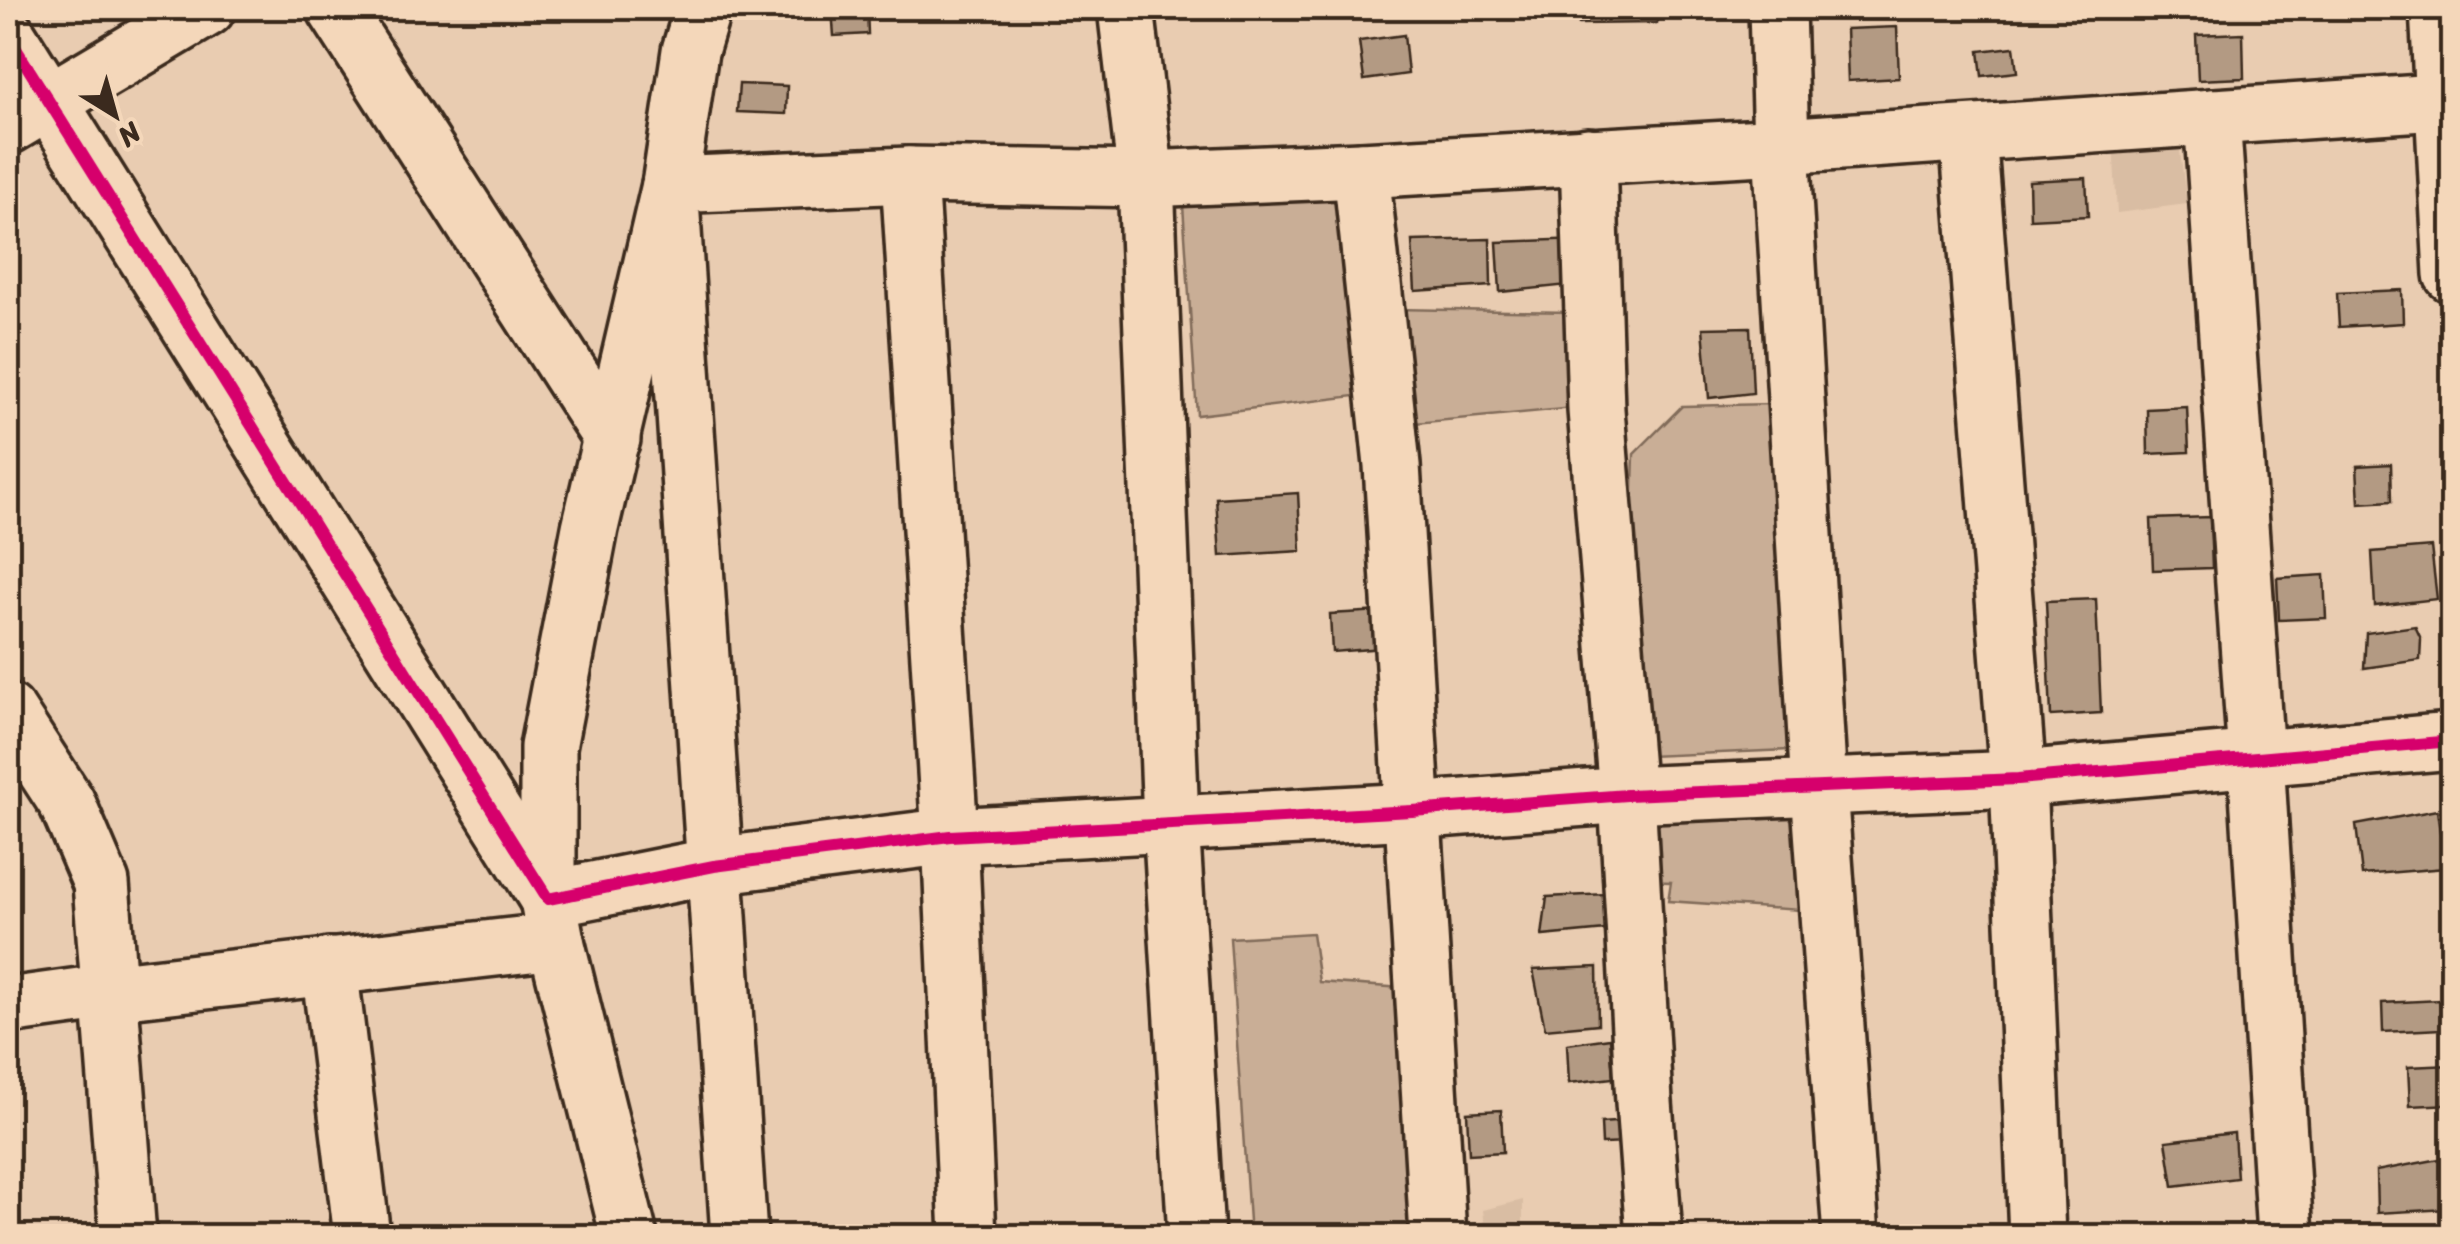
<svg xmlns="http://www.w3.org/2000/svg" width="2460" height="1244" viewBox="0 0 2460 1244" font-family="Sriracha,sans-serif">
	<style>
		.built { fill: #d9bda3 }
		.green { fill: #c9ae96; stroke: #826c5a; stroke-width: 2.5 }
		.building { fill: #b39a83; stroke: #3b2a1e; stroke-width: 2.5 }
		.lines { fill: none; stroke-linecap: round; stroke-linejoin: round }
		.minor-casing { stroke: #3b2a1e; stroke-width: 62 }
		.major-casing { stroke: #3b2a1e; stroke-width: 62 }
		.minor { stroke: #f4d7ba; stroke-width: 55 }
		.major { stroke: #f4d7ba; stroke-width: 55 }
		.cycleway-casing { stroke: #f4d7ba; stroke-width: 19 }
		.cycleway { stroke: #d6006c; stroke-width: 12 }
	</style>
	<rect width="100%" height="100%" fill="#e9ccb1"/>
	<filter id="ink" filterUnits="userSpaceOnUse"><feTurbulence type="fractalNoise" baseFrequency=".01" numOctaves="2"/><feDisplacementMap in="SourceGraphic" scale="20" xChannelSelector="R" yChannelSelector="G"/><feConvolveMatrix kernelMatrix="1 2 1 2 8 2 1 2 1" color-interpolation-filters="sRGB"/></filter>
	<g filter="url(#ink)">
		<g class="built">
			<path d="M2178,137L2187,204L2117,213L2113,142Z"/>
			<path d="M1523,1200V1236H1486L1483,1210Z"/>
		</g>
		<g class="green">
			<path d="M1355,173L1372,394L1197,415L1181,175Z"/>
			<path d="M1394,309L1572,312L1585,407L1394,425Z"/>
			<path d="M1771,404L1789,664V750L1648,756L1632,520L1634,454L1682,406Z"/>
			<path d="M1642,810L1801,811L1800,910L1668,901L1671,882L1641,881Z"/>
			<path d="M1312,933L1319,982L1403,988L1420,1236H1250L1230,938Z"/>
		</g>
		<g class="building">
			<path d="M832,8H867L868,34L834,36Z"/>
			<path d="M1443,8H1491V12L1443,13Z"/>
			<path d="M1579,8H1657V23L1579,24Z"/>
			<path d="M1897,27L1899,78L1848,81L1846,29Z"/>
			<path d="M2243,33L2244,78L2198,80L2196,35Z"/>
			<path d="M1404,35L1408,74L1364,80L1359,41Z"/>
			<path d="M2014,47L2017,72L1982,76L1979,51Z"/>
			<path d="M739,84L787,86L786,114L737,112Z"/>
			<path d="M2086,178L2088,216L2030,219L2029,181Z"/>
			<path d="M1490,239L1491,286L1415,291L1412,241Z"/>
			<path d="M1581,239L1588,283L1500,292L1497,242Z"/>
			<path d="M2402,290L2403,323L2339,327L2337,293Z"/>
			<path d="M1750,327L1753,393L1709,398L1703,328Z"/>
			<path d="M2187,407L2189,452L2148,454L2147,409Z"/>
			<path d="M2391,464L2392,501L2359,503L2357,466Z"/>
			<path d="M1298,493L1301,551L1220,556L1216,498Z"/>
			<path d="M2210,517L2212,568L2153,570L2151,519Z"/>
			<path d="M2431,547L2437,599L2375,606L2372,552Z"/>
			<path d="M2324,575L2326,618L2279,620L2277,578Z"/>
			<path d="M2096,599L2101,713L2051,716L2046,601Z"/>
			<path d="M1381,611L1383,648L1332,652L1330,614Z"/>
			<path d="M2415,626L2421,639L2420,660L2364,668L2366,633Z"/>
			<path d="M2437,810L2445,868L2362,875L2356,825Z"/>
			<path d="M1606,894L1605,930L1542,936L1547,897Z"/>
			<path d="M1597,967L1598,1024L1545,1029L1533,970Z"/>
			<path d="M2440,1000L2441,1029L2383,1032L2382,1003Z"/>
			<path d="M1610,1038L1613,1078L1569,1083L1567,1044Z"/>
			<path d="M2452,1065V1104L2410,1106L2408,1067Z"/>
			<path d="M1501,1110L1503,1152L1469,1154L1467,1112Z"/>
			<path d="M1629,1121L1630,1143L1602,1144L1601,1123Z"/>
			<path d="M2234,1133L2237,1178L2173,1186L2166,1141Z"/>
			<path d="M2445,1158L2451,1180L2448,1209L2377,1213L2376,1171Z"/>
		</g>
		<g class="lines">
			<g class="minor-casing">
				<g id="minor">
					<path d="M335,8L612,439"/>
					<path d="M1126,8L1146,179L1171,822L1196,1236"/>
					<path d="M1777,8L1781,146L1819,788L1851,1236"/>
					<path d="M8,36L548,899L714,866L950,836L1412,811L1627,795L2018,779L2452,741"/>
					<path d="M2212,117L2256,758L2285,1236"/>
					<path d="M8,126L207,8"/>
					<path d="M1968,134L2018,779L2037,1236"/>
					<path d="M1588,156L1596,410L1627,795L1644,1102L1654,1236"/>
					<path d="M1361,170L1392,465L1438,1236"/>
					<path d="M909,175L950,836L968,1236"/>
					<path d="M8,712L67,803L101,883L128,1236"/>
					<path d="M329,966L362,1236"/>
					<path d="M8,1006L109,992L556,941"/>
					<path d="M629,1236L556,941L548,899V747L590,528L670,185L690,51L703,8"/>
					<path d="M739,1236L670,185L909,175L1146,179L1361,170L1781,146L2452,101"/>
				</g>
			</g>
			<g class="major-casing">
				<path id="major" d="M2438,8L2452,274"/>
			</g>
			<use href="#minor" class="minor"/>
			<use href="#major" class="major"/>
			<g class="cycleway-casing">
				<path id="cycleway" d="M8,36L548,899L714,866L950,836L1412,811L1627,795L2018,779L2452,741"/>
			</g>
			<use href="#cycleway" class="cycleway"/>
		</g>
	</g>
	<rect width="2460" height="1244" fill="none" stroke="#f4d7ba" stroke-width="40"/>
	<rect x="20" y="20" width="2420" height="1204" fill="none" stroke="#3b2a1e" stroke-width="4" filter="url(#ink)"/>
	<g transform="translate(115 115) rotate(143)" stroke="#f4d7ba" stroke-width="8" paint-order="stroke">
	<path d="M0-8L18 38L0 25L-18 38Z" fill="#3b2a1e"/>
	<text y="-15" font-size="28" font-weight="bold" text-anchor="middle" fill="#3b2a1e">N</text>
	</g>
</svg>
